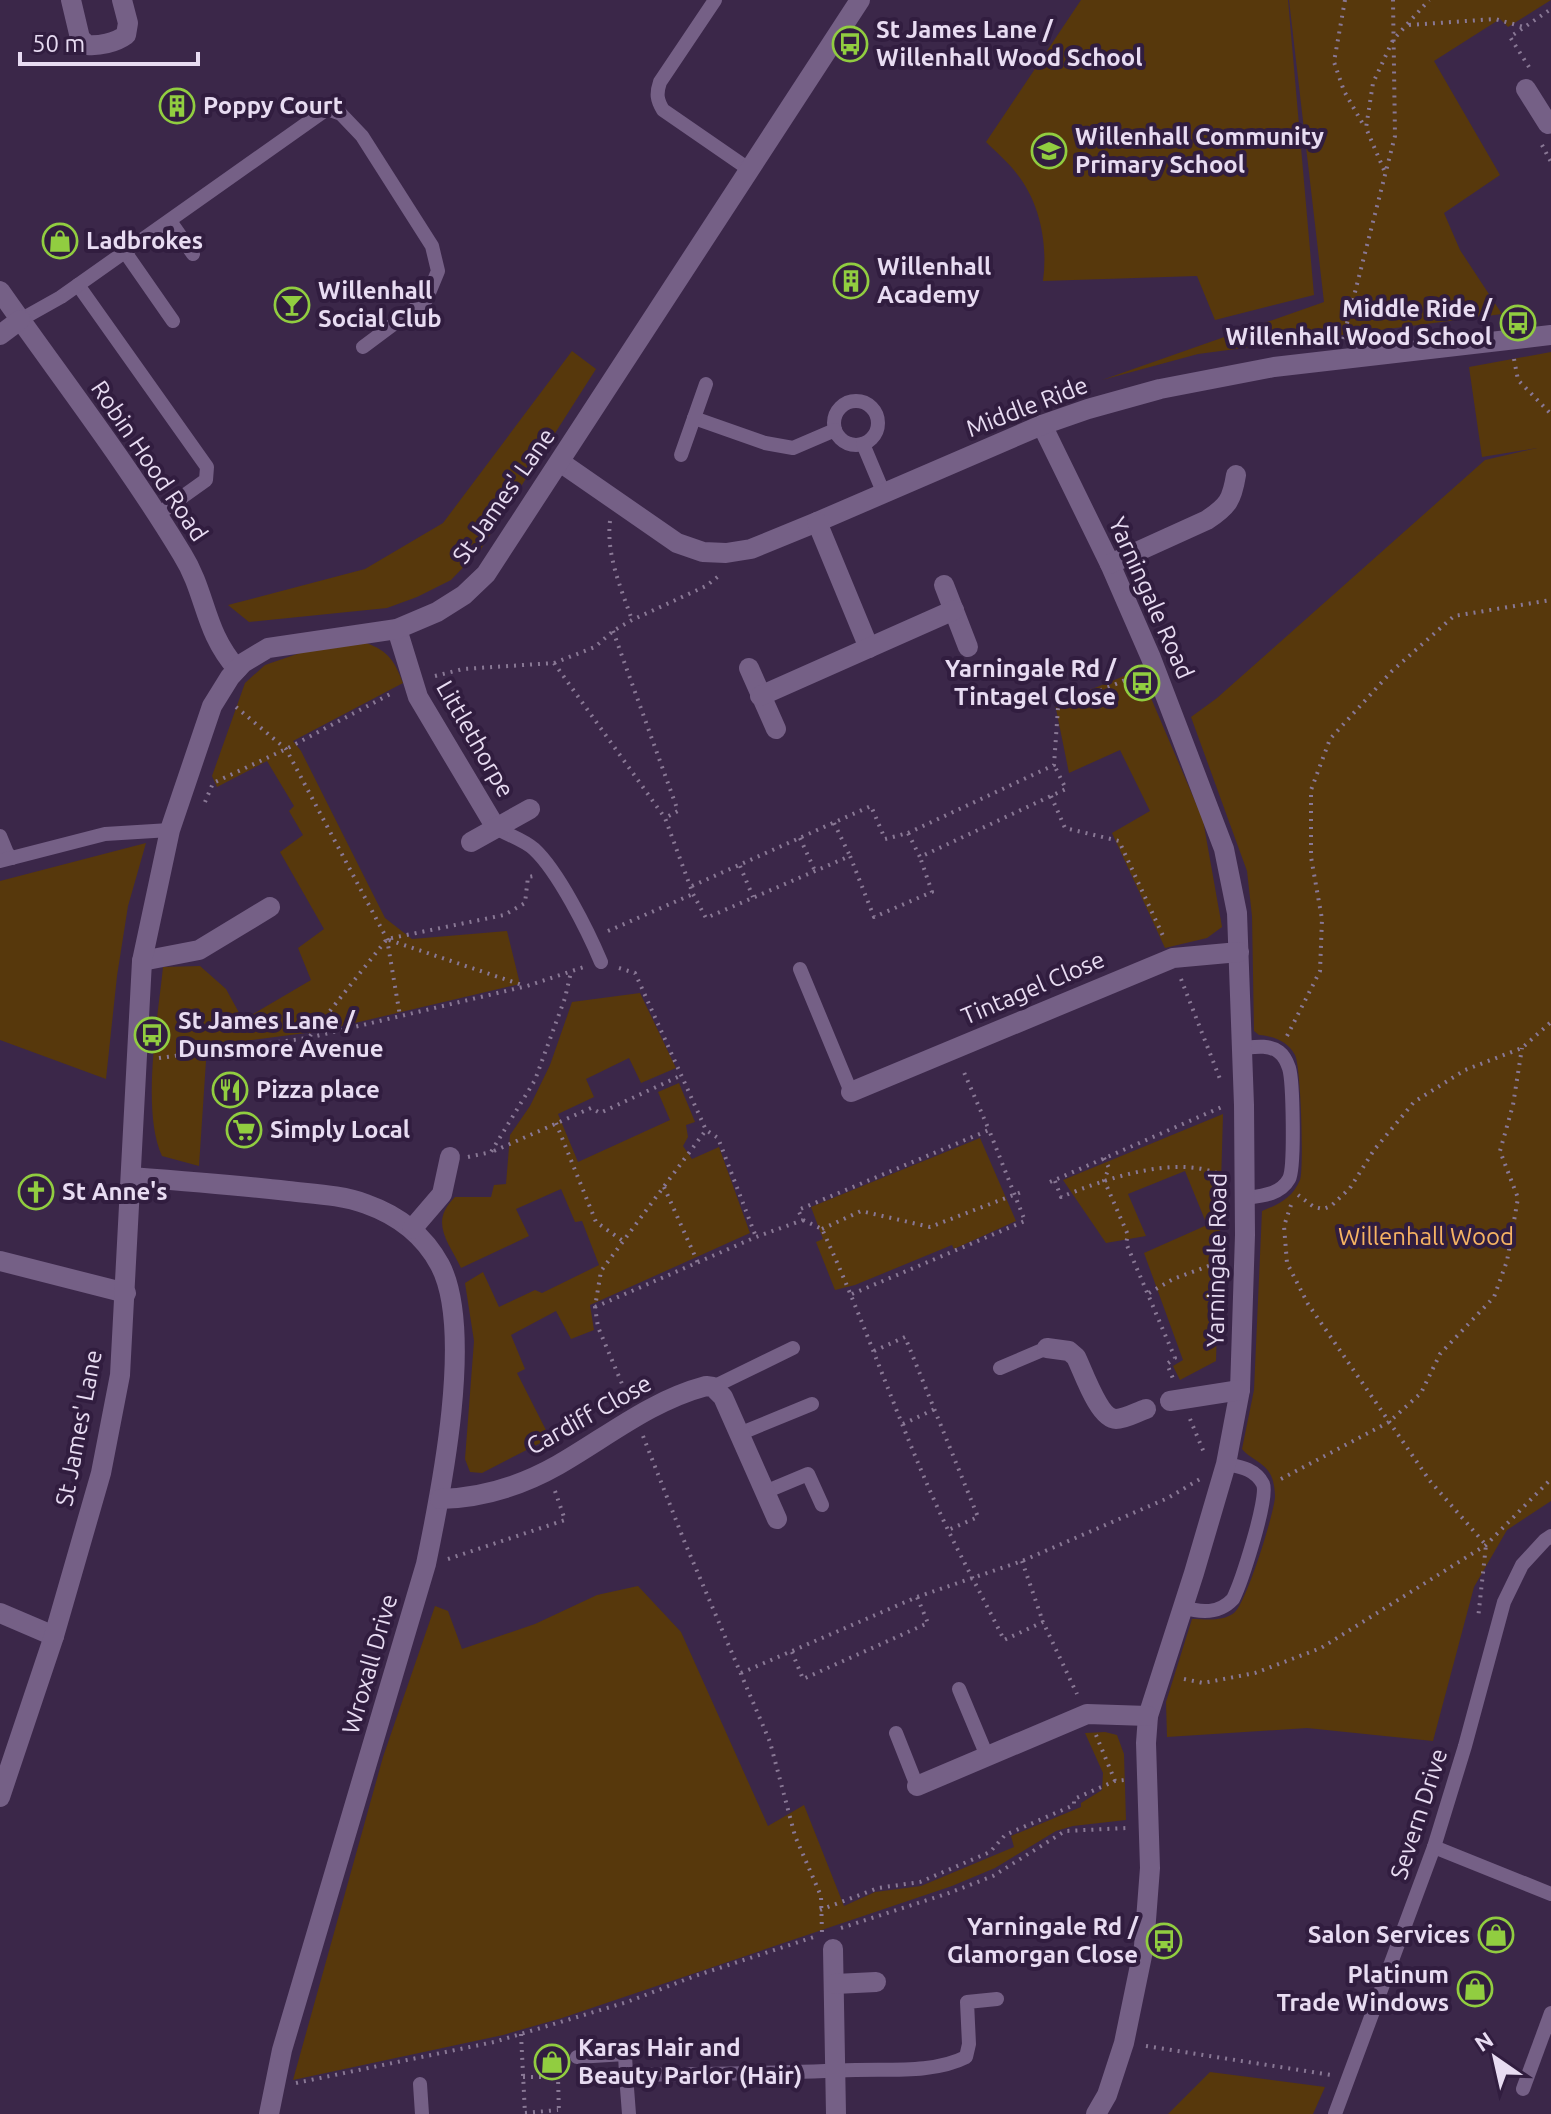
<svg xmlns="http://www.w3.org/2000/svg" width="1551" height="2114" viewBox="0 0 1551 2114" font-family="Ubuntu,sans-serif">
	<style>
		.green { fill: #57380c }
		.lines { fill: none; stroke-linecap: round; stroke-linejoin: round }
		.path { stroke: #897895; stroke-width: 4; stroke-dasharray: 2 6; stroke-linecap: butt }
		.service { stroke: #756086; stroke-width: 14 }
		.minor { stroke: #756086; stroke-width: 20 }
		.tertiary { stroke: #756086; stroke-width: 20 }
		.labels { text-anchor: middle; stroke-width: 8; stroke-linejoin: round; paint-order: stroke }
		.poi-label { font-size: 24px; font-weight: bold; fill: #e8dcf2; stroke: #311d3f; text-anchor: start }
		.street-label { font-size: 24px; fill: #e8dcf2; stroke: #311d3f }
		.park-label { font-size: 24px; fill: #f7b463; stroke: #311d3f }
	</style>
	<rect width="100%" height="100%" fill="#3b2749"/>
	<g class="green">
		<path d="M1081,0H1288L1314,295L1215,320L1197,276L1043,281C1048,244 1040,203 1017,174C1008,162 996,152 986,142Z"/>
		<path d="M1289,0H1551L1508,27L1500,19L1434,61L1500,175L1444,213L1460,250L1502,314L1198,354L1102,380L1324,302Z"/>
		<path d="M572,351L596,369L481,549L451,580L417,597L387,608L249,622L228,605L365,569L443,523Z"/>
		<path d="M1551,352V1501L1507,1530L1474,1587L1433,1741L1307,1728L1167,1737L1166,1702L1192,1619C1205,1619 1222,1622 1234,1613C1246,1604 1274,1514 1275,1497C1275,1492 1274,1483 1272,1478C1267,1463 1251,1460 1242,1449L1254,1390L1262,1211C1280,1204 1292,1198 1300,1180C1304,1169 1301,1066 1295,1055C1288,1041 1273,1036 1259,1035L1254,1031L1252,916L1247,871L1191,717L1217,698L1485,460L1537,448L1482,457L1469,367Z"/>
		<path d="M366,643C389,651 395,662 403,683L293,741L301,751L385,918L412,939L507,931L520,984L321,1031L207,1046L199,1166L162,1156C141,1110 158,1018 163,967L200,966L226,989L243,1020L311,980L298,948L324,929L280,852L303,835L289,811L294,806L267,761L217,787L212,776L245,683L265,665L303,652Z"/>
		<path d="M1139,670L1203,820L1222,927L1207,938L1165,948L1112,833L1150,811L1120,750L1069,773L1055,704Z"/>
		<path d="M146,843L128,906L117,976L106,1079L0,1040V881Z"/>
		<path d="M640,993L676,1068L641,1083L629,1058L586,1079L594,1097L558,1114L578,1162L670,1120L658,1092L679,1083L695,1122L686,1125L688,1137L683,1146L692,1159L719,1147L750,1233L590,1305L594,1330L571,1339L556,1311L511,1335L525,1369L517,1373L550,1438L482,1473L470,1472L465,1459L474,1341L465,1283L483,1272L499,1307L535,1290L542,1293L599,1265L582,1221L575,1222L561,1189L516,1209L529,1236L461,1268C448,1241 429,1222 455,1197H491L494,1185L506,1184L510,1135L530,1106L550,1065L572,1002Z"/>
		<path d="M1223,1114L1216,1361L1180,1380L1173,1366L1183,1360L1144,1253L1207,1225L1185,1171L1128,1194L1146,1236L1106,1243L1063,1180Z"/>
		<path d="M980,1138L1016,1221L954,1249L952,1245L855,1285L835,1290L816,1242L823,1239L811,1207Z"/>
		<path d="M638,1586L681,1632L768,1826L804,1805L844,1906L875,1892L921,1886L1014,1847L1011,1836L1081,1807V1803L1102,1790L1103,1773L1085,1733L1105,1732L1117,1735L1124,1754L1126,1820L1073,1826L1056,1831L995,1868L952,1886L562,2018L503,2035L293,2080L383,1757L435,1606L448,1611L462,1649L535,1624L597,1595Z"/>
		<path d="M1210,2072L1325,2087L1313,2114H1168Z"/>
	</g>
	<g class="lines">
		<g class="path">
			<path d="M1345,0L1334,62L1344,91L1364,126"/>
			<path d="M1409,25L1495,19L1524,27"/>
			<path d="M1529,67L1510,37L1551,9"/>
			<path d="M1542,145L1551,162"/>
			<path d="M1384,170L1366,128L1373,83L1393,40L1429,0"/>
			<path d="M1343,339L1395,136L1393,0"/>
			<path d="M1514,359L1518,380L1551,414"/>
			<path d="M610,521C606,555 621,588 632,620"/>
			<path d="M613,631L678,811L665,818"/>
			<path d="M554,663L595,647L613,631L632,620L706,586L720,575"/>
			<path d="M435,676L463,669L554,663L665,818L693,894L706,918L850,856L874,917L932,892L920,857"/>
			<path d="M236,707L286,749L387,939L400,1016"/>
			<path d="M1051,796L1065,828L1119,841L1164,938"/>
			<path d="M205,802L213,783L286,749L394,692"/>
			<path d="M834,823L850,856"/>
			<path d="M908,833L1054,765L1058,708L1135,676"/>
			<path d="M800,838L815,871"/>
			<path d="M740,866L753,897"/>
			<path d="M692,886L871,806L885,839L908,833L920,857L1066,789L1054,765"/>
			<path d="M608,931L693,894"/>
			<path d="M389,940L525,986"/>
			<path d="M619,968L635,973L706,1130L718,1138L756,1237"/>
			<path d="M1181,979L1220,1079"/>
			<path d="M310,1036L387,939L504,915L525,903L528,877L534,876"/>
			<path d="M1287,1036L1320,971L1322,919L1311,857V790L1330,739L1392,671L1454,616L1551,600"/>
			<path d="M159,1058L308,1038L527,986L584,967"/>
			<path d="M556,1123L596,1222L623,1241"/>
			<path d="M494,1151L591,1108L600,1113L682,1075"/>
			<path d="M468,1157L491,1152L535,1080L565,998L571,972"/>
			<path d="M1104,1158L1109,1168L1104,1180L1128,1235L1126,1243L1175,1358L1167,1364L1174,1381"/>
			<path d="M1055,1181L1061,1197C1105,1179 1178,1153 1223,1176"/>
			<path d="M1050,1182L1224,1106"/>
			<path d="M664,1187L698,1263"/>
			<path d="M1298,1195L1314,1207L1323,1209L1331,1206L1350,1188L1374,1150L1414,1102L1465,1070L1522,1048L1551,1022"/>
			<path d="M1291,1205L1284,1226L1287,1263L1308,1304L1430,1481L1486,1545L1478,1619"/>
			<path d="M803,1220L822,1229C868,1328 901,1432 948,1530C966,1567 986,1603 1004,1640L1043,1622L1077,1694"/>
			<path d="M822,1229L861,1211L930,1227L1024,1191"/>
			<path d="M1149,1293L1173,1279L1222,1261"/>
			<path d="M852,1294L1025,1221L989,1130"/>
			<path d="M595,1307L756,1237L803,1220L798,1210L989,1130L963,1070"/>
			<path d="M874,1351L905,1337L978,1517L948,1530"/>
			<path d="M628,1398L598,1327L595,1307L601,1271L706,1130"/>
			<path d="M1190,1419L1205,1455"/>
			<path d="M903,1424L935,1409"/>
			<path d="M643,1436L685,1543L770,1742L795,1836L821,1896L822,1933"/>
			<path d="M1281,1479L1389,1422L1421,1393L1440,1354L1494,1297L1507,1261L1518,1198L1500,1151L1513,1105L1522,1048"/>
			<path d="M448,1559L565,1520L555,1491"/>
			<path d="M1022,1561L1043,1622"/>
			<path d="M792,1652L803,1679L928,1623L917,1597"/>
			<path d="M741,1673L917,1597L1022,1561L1168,1498L1200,1479"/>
			<path d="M1184,1679L1203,1683L1255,1673L1321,1648L1486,1545L1551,1479"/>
			<path d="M1096,1735L1115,1781"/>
			<path d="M820,1910L878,1888L920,1882L990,1852L1005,1835L1074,1805V1799L1115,1781L1125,1780"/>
			<path d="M841,1928L949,1893L993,1876L1065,1831L1127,1828"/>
			<path d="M521,2034L525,2114"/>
			<path d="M1146,2046L1331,2075"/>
			<path d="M523,2077H558L559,2114"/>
			<path d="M296,2083L494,2042L627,2002L695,1976L814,1937"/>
			<path d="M525,2113L558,2110"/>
		</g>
		<g class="service">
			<path d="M715,0L660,82C656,94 657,100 663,110L750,170"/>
			<path d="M170,221L193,254"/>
			<path d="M125,252L173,321"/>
			<path d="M78,285L207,467L206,480L157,515"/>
			<path d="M20,320L61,297L327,109L341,114L362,136L432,246L438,271L426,300L363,347"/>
			<circle cx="856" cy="423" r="22"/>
			<path d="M694,418L765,443L793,448L835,430"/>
			<path d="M863,444L884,494"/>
			<path d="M681,455L706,384"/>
			<path d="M496,828C508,835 524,840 534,849C558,871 588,931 601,962"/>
			<path d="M0,836L7,853L12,858"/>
			<path d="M0,861L105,834L170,830"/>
			<path d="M800,969L851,1092"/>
			<path d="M1242,1048C1254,1047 1268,1044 1279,1052C1283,1055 1287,1062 1289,1068C1293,1081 1295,1168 1289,1179C1280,1195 1261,1196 1245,1198"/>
			<path d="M1000,1368L1047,1348"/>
			<path d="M713,1387L793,1348"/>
			<path d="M739,1434L812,1404"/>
			<path d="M765,1492L808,1474L822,1505"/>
			<path d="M1183,1607C1201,1613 1219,1614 1233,1599C1241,1583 1269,1498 1263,1484C1255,1469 1241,1467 1226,1464"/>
			<path d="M959,1689L987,1756"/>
			<path d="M896,1733L917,1786"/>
			<path d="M1434,1847L1551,1894"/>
			<path d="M577,2057L625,2054L626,2075"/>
			<path d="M420,2084L422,2114"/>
			<path d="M1523,2089L1551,2013"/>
			<path d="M629,2114L626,2075C703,2074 780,2073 856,2070C891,2069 935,2073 966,2057L969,2044L967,2002L997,1999"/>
			<path d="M1335,2114L1434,1847L1465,1746L1504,1602L1522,1565L1545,1540L1551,1536"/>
		</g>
		<g class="minor">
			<path d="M71,0L80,38L87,45C99,46 115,43 126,35L128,23L122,0"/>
			<path d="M1526,89L1548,124L1551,122"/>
			<path d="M0,291C61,378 127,463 182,554C207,594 203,630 237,669"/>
			<path d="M0,335L20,320"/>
			<path d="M1042,425L1110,564L1151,658L1224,849L1237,913L1244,1105L1245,1235L1240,1390L1226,1464L1194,1573L1148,1716L1146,1743L1150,1868L1144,1946L1124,2043L1107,2095L1096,2114"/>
			<path d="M560,462L677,543L703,552L726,553L751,549L817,522L1042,425L1088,409L1160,389L1274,367L1551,335"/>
			<path d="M817,522L869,648"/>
			<path d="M1110,564L1207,520C1228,506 1232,500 1236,475"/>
			<path d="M944,585L968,647"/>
			<path d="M397,629L418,697L496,828"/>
			<path d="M749,668L776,729"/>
			<path d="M760,696L954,610"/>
			<path d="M471,842L530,809"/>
			<path d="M142,961L199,950L270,907"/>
			<path d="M851,1092L1173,958L1239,952"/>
			<path d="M131,1177C184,1181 236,1185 288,1191C314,1194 342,1195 366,1204C397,1215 424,1235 440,1265C474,1330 441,1492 426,1564L282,2050L269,2114"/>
			<path d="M412,1229L442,1194L450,1157"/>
			<path d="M0,1261L126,1293"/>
			<path d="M1047,1348L1069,1351L1076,1357C1083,1371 1099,1419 1116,1419C1125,1419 1137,1412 1146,1409"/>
			<path d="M1170,1401L1240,1390"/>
			<path d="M440,1499C482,1498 521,1486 558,1465C607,1437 650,1401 706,1386L713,1387L723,1397L777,1519"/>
			<path d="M0,1613L54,1636"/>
			<path d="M917,1786L1087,1714L1148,1716"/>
			<path d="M833,1949L836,2114"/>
			<path d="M835,1984L876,1982"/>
		</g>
		<path class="tertiary" d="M0,1797L54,1636L101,1473L120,1375L142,961L170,830L212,706L230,677L243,663L268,648L397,629L437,612L464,595L486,574L860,0"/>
	</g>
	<defs>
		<g id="bus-ring" transform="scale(1.8)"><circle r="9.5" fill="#311d3f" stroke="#91cd40" stroke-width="1.5"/><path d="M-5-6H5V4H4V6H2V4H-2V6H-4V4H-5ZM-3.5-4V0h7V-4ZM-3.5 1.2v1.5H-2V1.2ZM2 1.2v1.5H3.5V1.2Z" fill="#91cd40"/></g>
		<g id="building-ring" transform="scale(1.8)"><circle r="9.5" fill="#311d3f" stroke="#91cd40" stroke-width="1.5"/><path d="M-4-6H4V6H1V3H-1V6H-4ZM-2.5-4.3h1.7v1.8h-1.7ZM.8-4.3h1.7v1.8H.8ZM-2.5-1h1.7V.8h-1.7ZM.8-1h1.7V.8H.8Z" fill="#91cd40"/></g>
		<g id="school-ring" transform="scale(1.8)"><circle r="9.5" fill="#311d3f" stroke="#91cd40" stroke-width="1.5"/><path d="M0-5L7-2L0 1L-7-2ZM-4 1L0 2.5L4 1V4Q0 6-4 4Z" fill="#91cd40"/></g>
		<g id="shop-ring" transform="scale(1.8)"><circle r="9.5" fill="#311d3f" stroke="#91cd40" stroke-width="1.5"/><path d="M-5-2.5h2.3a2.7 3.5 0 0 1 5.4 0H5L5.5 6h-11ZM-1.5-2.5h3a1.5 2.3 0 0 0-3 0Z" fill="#91cd40"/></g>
		<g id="bar-ring" transform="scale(1.8)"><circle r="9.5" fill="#311d3f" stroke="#91cd40" stroke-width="1.5"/><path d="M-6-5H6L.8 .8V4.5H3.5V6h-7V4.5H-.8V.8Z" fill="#91cd40"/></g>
		<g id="restaurant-ring" transform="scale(1.8)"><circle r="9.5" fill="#311d3f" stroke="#91cd40" stroke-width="1.5"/><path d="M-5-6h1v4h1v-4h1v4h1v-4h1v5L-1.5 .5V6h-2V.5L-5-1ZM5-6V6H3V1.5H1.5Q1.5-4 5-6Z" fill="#91cd40"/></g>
		<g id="supermarket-ring" transform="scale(1.8)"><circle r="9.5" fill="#311d3f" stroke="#91cd40" stroke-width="1.5"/><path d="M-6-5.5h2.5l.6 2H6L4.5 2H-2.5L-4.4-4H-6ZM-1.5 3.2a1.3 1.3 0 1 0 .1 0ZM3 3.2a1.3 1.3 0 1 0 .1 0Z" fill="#91cd40"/></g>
		<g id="church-ring" transform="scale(1.8)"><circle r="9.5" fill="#311d3f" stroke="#91cd40" stroke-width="1.5"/><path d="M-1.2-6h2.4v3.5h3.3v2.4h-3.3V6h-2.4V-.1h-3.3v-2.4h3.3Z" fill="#91cd40"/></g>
	</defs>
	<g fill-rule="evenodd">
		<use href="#bus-ring" x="850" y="44"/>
		<use href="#building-ring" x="177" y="106"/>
		<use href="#school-ring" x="1049" y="151"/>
		<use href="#shop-ring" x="60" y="241"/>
		<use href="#building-ring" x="851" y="281"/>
		<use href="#bar-ring" x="292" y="305"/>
		<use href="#bus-ring" x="1518" y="323"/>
		<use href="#bus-ring" x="1142" y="683"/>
		<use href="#bus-ring" x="152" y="1035"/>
		<use href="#restaurant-ring" x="230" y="1090"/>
		<use href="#supermarket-ring" x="244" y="1130"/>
		<use href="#church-ring" x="36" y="1192"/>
		<use href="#shop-ring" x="1496" y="1935"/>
		<use href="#bus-ring" x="1164" y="1941"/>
		<use href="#shop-ring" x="1475" y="1989"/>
		<use href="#shop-ring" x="552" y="2062"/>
	</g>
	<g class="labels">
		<g class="poi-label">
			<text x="876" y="38">St James Lane /<tspan x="876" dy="28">Willenhall Wood School</tspan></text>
			<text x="203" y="114">Poppy Court</text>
			<text x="1075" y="145">Willenhall Community<tspan x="1075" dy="28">Primary School</tspan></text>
			<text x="86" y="249">Ladbrokes</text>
			<text x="877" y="275">Willenhall<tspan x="877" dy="28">Academy</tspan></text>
			<text x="318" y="299">Willenhall<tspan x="318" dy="28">Social Club</tspan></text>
			<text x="1492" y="317" text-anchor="end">Middle Ride /<tspan x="1492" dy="28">Willenhall Wood School</tspan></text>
			<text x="1116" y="677" text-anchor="end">Yarningale Rd /<tspan x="1116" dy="28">Tintagel Close</tspan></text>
			<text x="178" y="1029">St James Lane /<tspan x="178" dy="28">Dunsmore Avenue</tspan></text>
			<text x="256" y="1098">Pizza place</text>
			<text x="270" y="1138">Simply Local</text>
			<text x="62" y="1200">St Anne's</text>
			<text x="1138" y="1935" text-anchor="end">Yarningale Rd /<tspan x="1138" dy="28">Glamorgan Close</tspan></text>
			<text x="1470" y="1943" text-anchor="end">Salon Services</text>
			<text x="1449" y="1983" text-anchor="end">Platinum<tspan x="1449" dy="28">Trade Windows</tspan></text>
			<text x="578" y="2056">Karas Hair and<tspan x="578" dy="28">Beauty Parlor (Hair)</tspan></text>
		</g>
		<g class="street-label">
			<text transform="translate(1027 407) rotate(-21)" y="8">Middle Ride</text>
			<text transform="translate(149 461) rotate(56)" y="8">Robin Hood Road</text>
			<text transform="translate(504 496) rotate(-55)" y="8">St James' Lane</text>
			<text transform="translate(1151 598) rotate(66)" y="8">Yarningale Road</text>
			<text transform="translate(475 739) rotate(60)" y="8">Littlethorpe</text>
			<text transform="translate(1033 988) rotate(-23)" y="8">Tintagel Close</text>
			<text transform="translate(1217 1260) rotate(-89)" y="8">Yarningale Road</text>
			<text transform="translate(589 1415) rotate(-29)" y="8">Cardiff Close</text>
			<text transform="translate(79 1428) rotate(-79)" y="8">St James' Lane</text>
			<text transform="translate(370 1664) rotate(-74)" y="8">Wroxall Drive</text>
			<text transform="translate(1419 1814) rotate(-72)" y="8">Severn Drive</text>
		</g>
		<g class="park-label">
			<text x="1426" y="1245">Willenhall Wood</text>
		</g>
	</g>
	<g transform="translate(1495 2058) rotate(326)" stroke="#311d3f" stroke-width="6" paint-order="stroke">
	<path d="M0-6L14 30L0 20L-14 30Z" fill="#e8dcf2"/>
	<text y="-12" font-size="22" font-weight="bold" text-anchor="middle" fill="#e8dcf2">N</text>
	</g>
	<path d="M20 52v12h178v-12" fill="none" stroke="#e8dcf2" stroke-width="4"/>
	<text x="32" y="52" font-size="24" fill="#e8dcf2" stroke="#311d3f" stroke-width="6" paint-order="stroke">50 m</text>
</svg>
